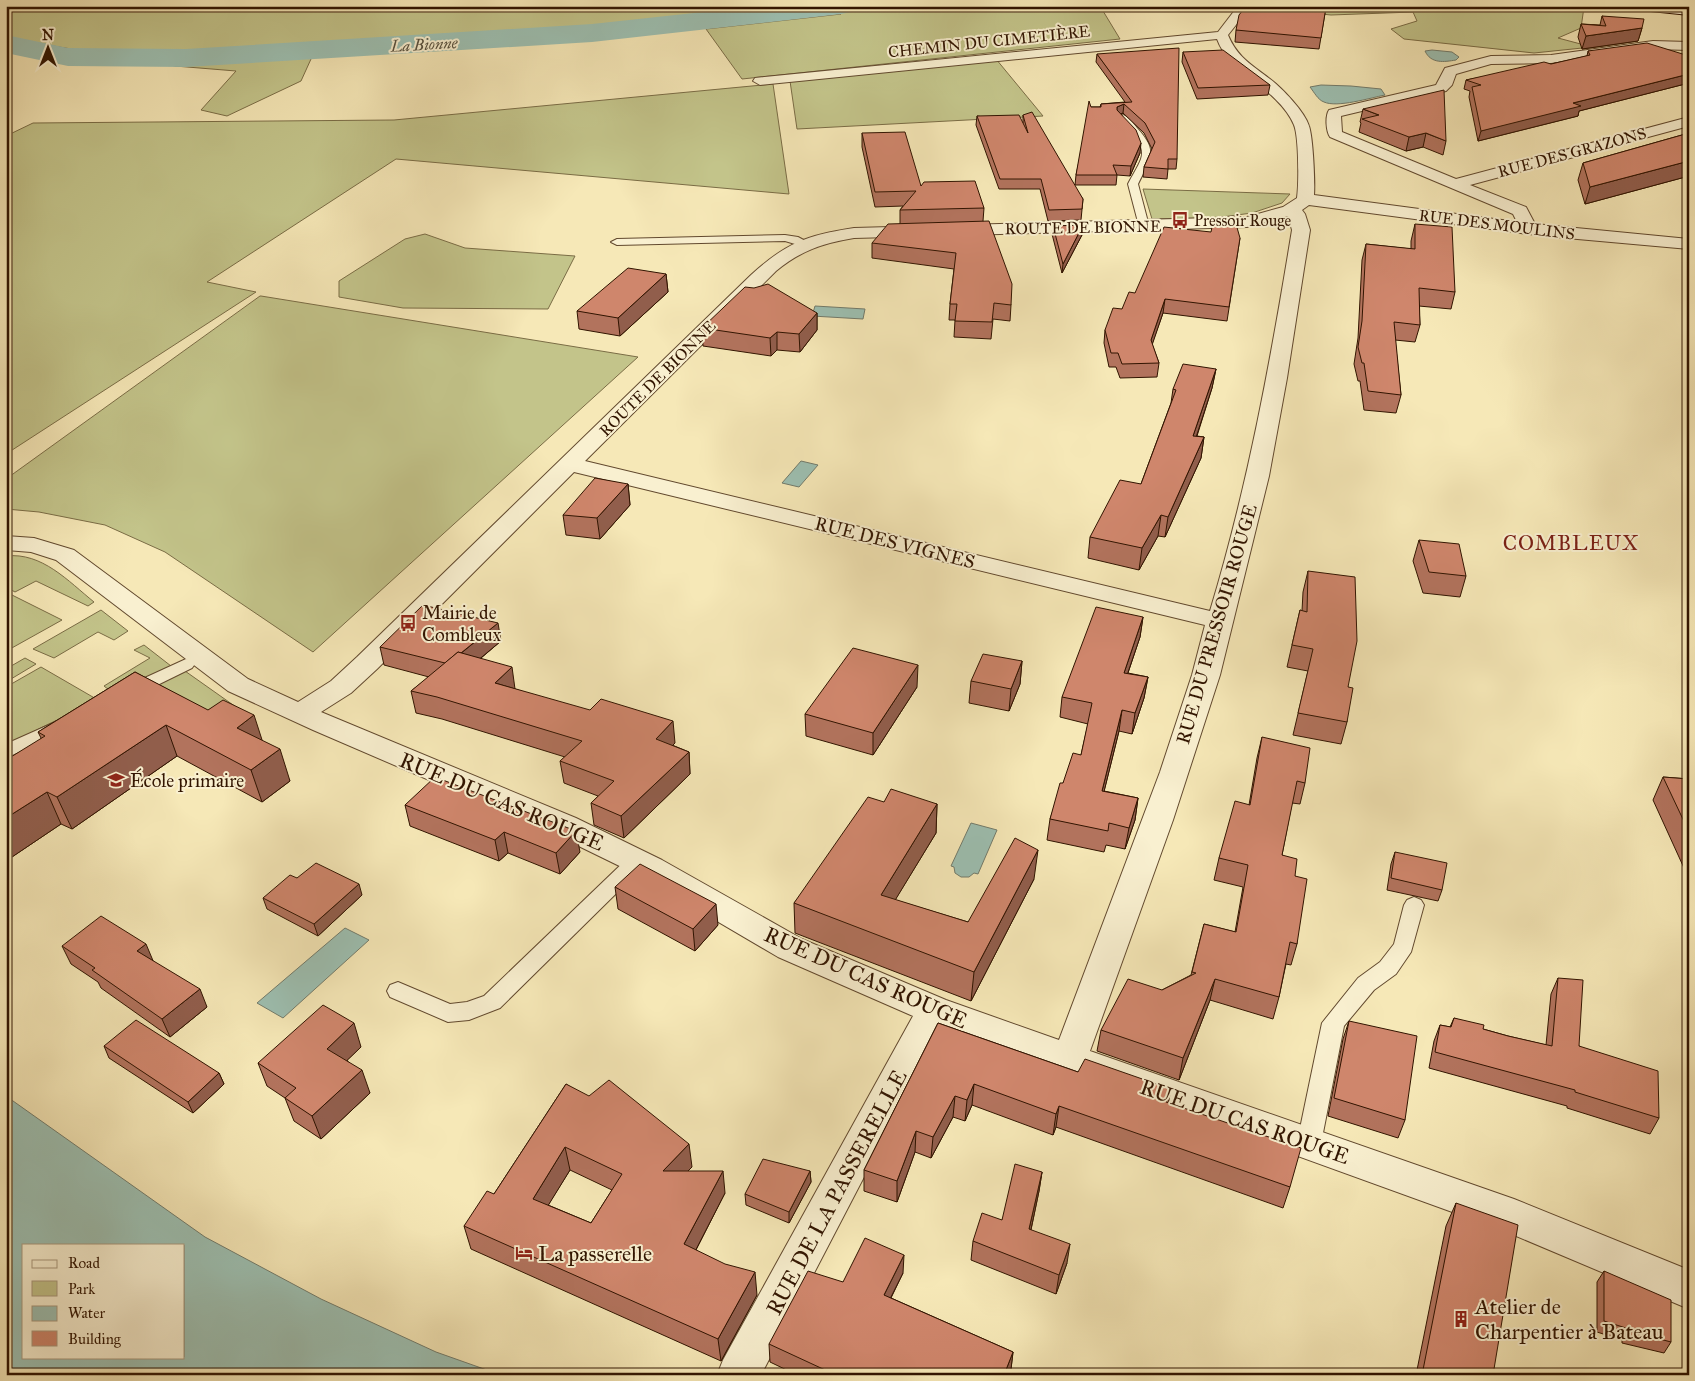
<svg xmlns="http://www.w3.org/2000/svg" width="1695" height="1381" viewBox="0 0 1695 1381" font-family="'IM FELL Great Primer',serif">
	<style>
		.green { fill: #c3c48a; stroke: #7a6c45 }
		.water { fill: #9dc0b2; stroke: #727b6b; fill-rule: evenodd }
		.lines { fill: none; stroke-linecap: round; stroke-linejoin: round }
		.river { fill: #9dc0b2; fill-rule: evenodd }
		.lane-casing { stroke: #62492e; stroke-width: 2 }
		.street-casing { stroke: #62492e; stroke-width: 2 }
		.secondary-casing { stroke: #311400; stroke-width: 2 }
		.lane { fill: #f9f0d0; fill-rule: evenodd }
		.street { fill: #f9f0d0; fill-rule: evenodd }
		.secondary { fill: #f9f0d0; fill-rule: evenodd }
		.wall { fill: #b2735d; stroke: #311400; fill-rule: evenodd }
		.shaded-wall { fill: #915e4c; stroke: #311400 }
		.building { fill: #cf866c; stroke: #311400; fill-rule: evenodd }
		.labels { text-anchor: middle; stroke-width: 4; stroke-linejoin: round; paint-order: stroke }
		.far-street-label { font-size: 16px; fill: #311400; stroke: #f9f0d0 }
		.far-water-label { font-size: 16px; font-style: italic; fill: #57503e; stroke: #f9f0d0 }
		.far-poi-label { font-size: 16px; fill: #311400; stroke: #f9f0d0; text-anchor: start }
		.street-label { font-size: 19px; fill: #311400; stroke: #f9f0d0 }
		.poi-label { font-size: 19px; fill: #311400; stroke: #f9f0d0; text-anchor: start }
		.quarter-label { font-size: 21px; letter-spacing: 1px; fill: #7a1f14; stroke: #f9f0d0 }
		.near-street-label { font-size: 22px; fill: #311400; stroke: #f9f0d0 }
		.near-poi-label { font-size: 22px; fill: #311400; stroke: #f9f0d0; text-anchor: start }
	</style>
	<rect width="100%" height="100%" fill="#f6e8b7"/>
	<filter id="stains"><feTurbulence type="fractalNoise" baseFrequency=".004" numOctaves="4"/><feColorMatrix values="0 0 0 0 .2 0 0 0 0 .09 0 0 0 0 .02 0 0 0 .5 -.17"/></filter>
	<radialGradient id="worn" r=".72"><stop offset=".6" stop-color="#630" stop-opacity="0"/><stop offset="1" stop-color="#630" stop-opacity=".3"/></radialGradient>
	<g class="green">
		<path d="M6,6H810L624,24L316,48L301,81L227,116L201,110L236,71L175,66L126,53L77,50L6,38Z"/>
		<path d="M820,6H1100L1120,39L742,79L706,29L841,14Z"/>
		<path d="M1291,6L1584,7L1581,28L1558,38L1592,47L1534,53L1404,39L1391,29L1417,21L1413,12L1331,15L1293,11Z"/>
		<path d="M996,59L1043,116L797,129L790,81Z"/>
		<path d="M773,84L789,194L396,159L207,282L256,292L6,454V136L33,123L394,120Z"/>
		<path d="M1143,189L1290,194L1282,203L1252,213L1214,218L1152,219Z"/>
		<path d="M425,234L465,248L575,256L548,309L403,308L339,297V281L405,239Z"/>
		<path d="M260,296H261L638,357L313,652L165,552L105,525L39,512L6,509V479Z"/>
		<path d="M6,556C42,552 68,581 94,602L88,606L36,581L15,592L6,587Z"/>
		<path d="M6,592L62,620L10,649L6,647Z"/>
		<path d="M101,610L128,631L114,640L98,632L54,658L33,649Z"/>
		<path d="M144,645L171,666L114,694L104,686L150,658L134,650Z"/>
		<path d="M25,658L36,664L6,682V669Z"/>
		<path d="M41,667L98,700L6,745V687Z"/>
		<path d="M185,671L236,707L210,724L145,691Z"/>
	</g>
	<g class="water">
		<path d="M1432,50L1452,52L1459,57L1456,60C1444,62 1431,64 1425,51Z"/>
		<path d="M1321,85L1351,86L1381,89L1385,95C1370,98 1337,108 1324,102C1318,100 1314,92 1310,87Z"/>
		<path d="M815,306L865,309L863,319L812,316Z"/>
		<path d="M801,461L818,465L799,487L782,483Z"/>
		<path d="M971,823L997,830L978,874L974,873L969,877H961L955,873L954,867L951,866Z"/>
		<path d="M345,928L369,940L283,1018L257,1003Z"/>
		<path d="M6,1096L205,1237L321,1299L436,1352L501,1375H6ZM24,1245H184V1357H24Z"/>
	</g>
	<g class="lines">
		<path class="river" d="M759,6H855L851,12L841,14L592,42L186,67L68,66L6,53V35L68,48L186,49L592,24Z"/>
		<g class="lane-casing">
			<g id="lane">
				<path d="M1123,115C1129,117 1133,123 1137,128C1159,152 1150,159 1138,184L1149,226L1144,229L1139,226L1128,184C1132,176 1138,167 1141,159C1147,143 1127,129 1118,118Z"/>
				<path d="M785,235L798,237L811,244L805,247L785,241L617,245L611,242L617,239Z"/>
				<path d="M186,659L192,660L195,664L192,668L137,695L131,697L125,695L122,691L125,687Z"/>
				<path d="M60,720L66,722L69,726L66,730L6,758V744Z"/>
				<path d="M637,854L644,856L647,861L644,866L500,1008L469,1020L448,1022L390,997L387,991L390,985L398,982L450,1004L467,1002L484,996L630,856Z"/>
				<path d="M1414,897L1421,900L1424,905L1411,952L1396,974L1374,990L1344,1026L1321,1143L1317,1150L1309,1153L1301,1150L1297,1143L1322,1023L1358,978L1380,962L1394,944L1404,905L1407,900Z"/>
			</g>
		</g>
		<g class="street-casing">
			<path id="street" d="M1238,6H1251L1228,35C1237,57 1252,65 1270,79C1282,88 1305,112 1309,126C1313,138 1315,182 1314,195L1517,222L1513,214L1330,137C1326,131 1325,116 1329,110L1436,85L1445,68L1491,56L1551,55L1653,41L1689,42V50L1653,49L1551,63L1491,64L1456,74L1452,85L1446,91L1341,116L1342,132L1456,179L1689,117V126L1470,185L1526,207L1535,224L1689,239V249L1544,236L1309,205L1302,210L1305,214L1310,230L1287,378L1269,476L1220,675L1173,820L1090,1051L1514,1199L1689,1270V1309L1502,1230L942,1027L761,1375H717L723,1360L913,1016L778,957L640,876L554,834L313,730L228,691L56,560L31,552L6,550V536L34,538L74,550L248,679L298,702L331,681L357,657L751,275C786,243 807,235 854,228L1247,217L1283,207L1297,198C1299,184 1299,137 1294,125C1287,107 1267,91 1252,79C1237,67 1224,58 1217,39L760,85L753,81L755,78L1218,32ZM1288,216L1292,230C1271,359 1248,486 1210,611L585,461L776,271C800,251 823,243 854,238L1247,227ZM574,472L1205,625L1192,675L1160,772L1059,1040L946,1000L802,939L662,860L576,818L321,712L351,693L377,669Z"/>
		</g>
		<g class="secondary-casing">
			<path id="secondary" d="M1635,6L1689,7V15L1641,10Z"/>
		</g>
		<use href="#lane" class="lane"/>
		<use href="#street" class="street"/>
		<use href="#secondary" class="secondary"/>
	</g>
	<g class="wall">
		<path d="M1326,7L1319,49L1235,42L1236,30Z"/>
		<path d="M1602,16L1642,28L1638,41L1582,49L1578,37L1581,24L1600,25Z"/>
		<path d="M1588,51L1689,56V83L1579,111L1578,116L1478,141L1469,97L1470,91L1464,89L1466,80L1551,64L1587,56Z"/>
		<path d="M1183,52L1270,85L1268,95L1197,99L1182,62Z"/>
		<path d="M1097,54L1177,159L1176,169H1168L1167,179L1143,177L1144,167L1152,149L1144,133L1123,113L1121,114L1140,153L1130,176L1117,175L1116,185H1075L1076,175L1091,107H1100L1101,104L1125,102L1096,62Z"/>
		<path d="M1363,109L1446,141L1443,155L1423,147L1406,151L1359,132L1361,123L1360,122Z"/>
		<path d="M1023,115L1083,199L1081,220L1048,221L1040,189H999L976,125L977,116L1023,123Z"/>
		<path d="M862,133L921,186L984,208L983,221L1011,305L1010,321L993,319L991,339L954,337L955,320H949L950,304L954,269L872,258V243L900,224V210L903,206L875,207L862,147Z"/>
		<path d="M1689,133V176L1585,204L1578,180L1583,163Z"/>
		<path d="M1689,198V206L1687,204Z"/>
		<path d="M1415,224L1455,292L1451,309L1419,306L1420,325L1415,342L1395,340L1401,395L1396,413L1364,410L1360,381H1358L1354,364L1358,338L1362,260L1366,244L1411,249V241Z"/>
		<path d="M1083,225V233L1062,273L1052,234L1053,226Z"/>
		<path d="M1240,238L1227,321L1163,313L1152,344L1159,363L1157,377L1120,378L1116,367H1109L1104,343L1105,330L1135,293Z"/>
		<path d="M666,274L668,292L620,336L579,329L577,311Z"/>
		<path d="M817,313V330L800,352L777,350L771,356L703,346L702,328Z"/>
		<path d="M1216,369L1212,388L1197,436L1204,437L1201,458L1165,537L1158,536L1139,570L1088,558L1090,537L1141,484L1171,403L1173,389Z"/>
		<path d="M628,484L630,505L600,539L566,535L563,515Z"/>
		<path d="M1419,540L1466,576L1460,597L1423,593L1413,561Z"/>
		<path d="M1308,571L1348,687L1347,722L1341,744L1293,735L1308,671L1287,667L1300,610L1302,611L1303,592Z"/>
		<path d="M1143,617L1140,637L1128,673L1148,677L1144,698L1132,734L1119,731L1104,791L1138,798L1135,820L1125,849L1106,845L1104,852L1047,840L1050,819L1063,783L1081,755L1088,724L1060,717L1062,697Z"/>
		<path d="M501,641L480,659L515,689L675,743L672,745L689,752L690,774L624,838L594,825L591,803L598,796L564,783L560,761L565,757L442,719L416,713L411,691L429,677L384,665L380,647Z"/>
		<path d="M1022,661L1020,684L1009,711L969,703L971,681Z"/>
		<path d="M135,672L262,740L290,781L262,802L177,756L72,829L61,824L6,861L41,738L38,732Z"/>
		<path d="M917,687L873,755L806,736L805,714Z"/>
		<path d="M1262,737L1305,783L1300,804L1292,803L1282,855L1295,876L1297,944L1291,965L1286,964L1279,997L1273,1019L1210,1000L1179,1080L1097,1051L1101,1030L1162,990L1191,975L1204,924L1235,932L1243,887L1214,880L1219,858L1249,805L1257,758Z"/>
		<path d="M1663,777L1689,779V879L1653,800Z"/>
		<path d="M884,802L937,804L936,833L895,900L968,922L1034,879L971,1001L795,933L794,903Z"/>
		<path d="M405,805L580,852L560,874L508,853L499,861L410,826Z"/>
		<path d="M1395,852L1442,890L1438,901L1387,890L1391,864Z"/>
		<path d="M297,878L362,895L318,936L267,909L263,898Z"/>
		<path d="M615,887L718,925L695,951L618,909Z"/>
		<path d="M62,946L153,961L207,1007L170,1037L101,988L98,982L71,964Z"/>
		<path d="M1558,978L1579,1046L1659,1118L1650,1134L1567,1108V1106L1429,1068L1434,1041L1440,1025L1450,1027L1454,1018L1483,1029L1508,1036L1546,1045L1551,994Z"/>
		<path d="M1349,1021L1405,1120L1398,1138L1328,1116L1343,1039Z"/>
		<path d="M938,1023L1078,1072L1171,1089L1168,1102L1290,1187L1283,1208L1056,1127L1053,1135L972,1105L965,1121L953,1117L931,1158L915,1152L897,1202L864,1191V1170Z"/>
		<path d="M104,1046L219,1073L224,1084L193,1113L109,1058Z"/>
		<path d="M361,1047L347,1060L370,1093L321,1139L294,1121L285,1098L267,1086L258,1063Z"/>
		<path d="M566,1084L692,1167L688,1171L725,1193L696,1250L757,1295L721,1361L471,1249L464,1226L494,1194ZM570,1170L612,1190L591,1223L548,1205Z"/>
		<path d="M810,1171L811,1182L789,1223L746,1205L745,1194Z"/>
		<path d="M1042,1172L1039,1191L1031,1230L1067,1263L1056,1294L971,1260L973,1241L1002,1220Z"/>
		<path d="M1456,1203L1493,1375H1416L1446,1226Z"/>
		<path d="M1604,1271L1671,1342L1664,1353L1622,1343V1340L1597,1332V1282Z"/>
		<path d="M903,1273L891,1298L1013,1352L1011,1369L1008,1375H797L770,1362L769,1344L843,1282Z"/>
	</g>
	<g class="shaded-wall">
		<path d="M1642,28L1638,41L1582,49L1586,36Z"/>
		<path d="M1689,74V83L1579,111L1578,116L1478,141L1481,131L1573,103Z"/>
		<path d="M1124,104L1123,113L1116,116L1117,107Z"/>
		<path d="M1426,133L1423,147L1406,151L1409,137Z"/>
		<path d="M1141,143L1140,153L1130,176L1131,166Z"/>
		<path d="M1689,161V176L1585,204L1590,187Z"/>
		<path d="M1083,225V233L1062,273L1063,264Z"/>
		<path d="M666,274L668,292L620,336L618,318Z"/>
		<path d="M1165,299L1163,313L1149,354L1151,340Z"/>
		<path d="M817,313V330L800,352L799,334Z"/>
		<path d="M777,332V350L771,356L770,338Z"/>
		<path d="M1216,369L1212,388L1190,456L1193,436Z"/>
		<path d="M1204,437L1201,458L1165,537L1168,517Z"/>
		<path d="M628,484L630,505L600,539L597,518Z"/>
		<path d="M1161,515L1158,536L1139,570L1142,548Z"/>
		<path d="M1143,617L1140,637L1121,693L1124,673Z"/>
		<path d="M498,623L501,641L452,682L448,664Z"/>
		<path d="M1022,661L1020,684L1009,711L1011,689Z"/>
		<path d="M918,665L917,687L873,755V733Z"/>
		<path d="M512,667L515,689L495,683Z"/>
		<path d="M1148,677L1144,698L1132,734L1135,713Z"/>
		<path d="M1122,710L1119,731L1099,812L1102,791Z"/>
		<path d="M254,715L264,746L237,728Z"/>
		<path d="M673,721L675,743L658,760L656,739Z"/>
		<path d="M166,725L177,756L72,829L57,797Z"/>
		<path d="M280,749L290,781L262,802L251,770Z"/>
		<path d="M689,752L690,774L624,838L621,816Z"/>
		<path d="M47,792L61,824L6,861V818Z"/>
		<path d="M1138,798L1135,820L1125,849L1129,828Z"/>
		<path d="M937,804L936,833L880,925L881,895Z"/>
		<path d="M576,831L580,852L560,874L556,853Z"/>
		<path d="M504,832L508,853L499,861L495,840Z"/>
		<path d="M1038,850L1034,879L971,1001L974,972Z"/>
		<path d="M359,884L362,895L318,936L314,924Z"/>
		<path d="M716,904L718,925L695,951L693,929Z"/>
		<path d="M146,944L154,963L137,951Z"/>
		<path d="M1215,979L1210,1000L1179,1080L1183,1058Z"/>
		<path d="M200,989L207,1007L170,1037L162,1019Z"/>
		<path d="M354,1023L361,1047L335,1072L327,1049Z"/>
		<path d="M362,1070L370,1093L321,1139L312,1116Z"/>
		<path d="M219,1073L224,1084L193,1113L188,1102Z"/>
		<path d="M974,1084L972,1105L965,1121L967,1100Z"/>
		<path d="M1171,1089L1167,1110L1166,1102Z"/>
		<path d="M955,1096L953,1117L931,1158L933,1137Z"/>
		<path d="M1059,1106L1056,1127L1053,1135L1056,1114Z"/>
		<path d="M916,1131L915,1152L897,1202V1181Z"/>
		<path d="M689,1144L692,1167L666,1193L663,1171Z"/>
		<path d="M565,1147L570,1170L538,1222L533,1199Z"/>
		<path d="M723,1171L725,1193L687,1267L684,1244Z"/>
		<path d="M810,1171L811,1182L789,1223V1212Z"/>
		<path d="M1042,1172L1039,1191L1027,1248L1029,1229Z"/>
		<path d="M1070,1244L1067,1263L1056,1294L1059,1275Z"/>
		<path d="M904,1255L903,1273L883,1313L884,1295Z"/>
		<path d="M755,1272L757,1295L721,1361L718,1339Z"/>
		<path d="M1013,1352L1011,1369L1008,1375H1004Z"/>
	</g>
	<g class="building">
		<path d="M1246,6L1326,7L1321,38L1236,30L1239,15Z"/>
		<path d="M1602,16L1644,19L1642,28L1586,36L1581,24L1606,26Z"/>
		<path d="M1647,43L1689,56V74L1573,103L1581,106L1481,131L1472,87L1481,85L1466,80L1544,62L1551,64L1590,55L1588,51Z"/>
		<path d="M1179,48L1177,159H1168V169L1144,167L1155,142L1145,123L1124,104L1117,107V110L1136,130L1141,143L1131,166L1113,165L1117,175H1076L1089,101L1091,107H1101V104L1132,102L1097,54Z"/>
		<path d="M1223,50L1270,85L1198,88L1183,52Z"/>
		<path d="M1444,90L1446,141L1426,133L1409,137L1362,119L1379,115L1363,109Z"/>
		<path d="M1032,112L1083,199L1082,209L1049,210L1041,179H1000L977,116L1019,115L1028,133L1023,115Z"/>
		<path d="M905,132L921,186L924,182L975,181L984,208L900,210L916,191L875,192L862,133Z"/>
		<path d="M1689,133V161L1590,187L1583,163Z"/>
		<path d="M989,221L1012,284L1011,305L994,303L992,322L955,321L957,304H950L956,253L872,243L888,224Z"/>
		<path d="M1213,222L1236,224L1240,238L1229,307L1165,299L1151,340L1159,363L1122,364L1118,353H1111L1105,330L1113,308L1122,309L1129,292L1135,293L1164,227L1211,232Z"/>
		<path d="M1415,224L1452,227L1455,292L1419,288L1420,325L1394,322L1401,395L1368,391L1364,363H1362L1358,347L1362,321L1366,244L1415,249Z"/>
		<path d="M1083,225L1063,264L1053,226Z"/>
		<path d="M628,268L666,274L618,318L577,311Z"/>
		<path d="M768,284L817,313L799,334L777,332L770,338L702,328L745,287L754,288Z"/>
		<path d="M1183,364L1216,369L1193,436L1204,437L1168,517L1161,515L1142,548L1090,537L1120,480L1141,484L1176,390L1173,389Z"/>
		<path d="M595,478L628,484L597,518L563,515Z"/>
		<path d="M1419,540L1459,544L1466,576L1429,572Z"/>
		<path d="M1308,571L1355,577L1357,641L1348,687L1353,688L1347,722L1298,713L1313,649L1292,645L1300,610L1307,612Z"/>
		<path d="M423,605L498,623L461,653L458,652L445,663L380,647Z"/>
		<path d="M1096,607L1143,617L1124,673L1148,677L1135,713L1122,710L1102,791L1138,798L1129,828L1109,823L1108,831L1050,819L1060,783H1063L1073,753L1081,755L1092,703L1062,697Z"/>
		<path d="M853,648L918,665L873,733L805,714Z"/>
		<path d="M458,652L512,667L495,683L590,710L601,699L673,721L656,739L689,752L621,816L591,803L614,781L560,761L582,741L437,697L411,691Z"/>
		<path d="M983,654L1022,661L1011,689L971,681Z"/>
		<path d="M135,672L208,710L223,700L254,715L237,728L280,749L251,770L166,725L57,797L47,792L6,818V760L45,736L38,732Z"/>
		<path d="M1262,737L1310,748L1305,783L1297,781L1282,855L1297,859L1295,876L1307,879L1297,944L1290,942L1279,997L1215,979L1183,1058L1101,1030L1128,979L1162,990L1196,973L1192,972L1204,924L1236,932L1248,865L1219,858L1235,801L1250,805Z"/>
		<path d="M435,777L576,831L556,853L504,832L495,840L405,805Z"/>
		<path d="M1663,777L1689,779V832Z"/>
		<path d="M891,789L937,804L881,895L968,922L1015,838L1038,850L974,972L794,903L868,797L884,802Z"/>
		<path d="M1395,852L1447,863L1442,890L1391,878Z"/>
		<path d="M316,863L359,884L314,924L263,898L290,875L297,878Z"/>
		<path d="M640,864L716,904L693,929L615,887Z"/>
		<path d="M101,916L146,944L137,951L200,989L162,1019L92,970L95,968L62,946Z"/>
		<path d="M1558,978L1583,980L1579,1046L1658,1071L1659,1118L1575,1092V1090L1435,1052L1440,1025L1451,1027L1454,1018L1484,1025L1483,1029L1508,1036L1552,1046Z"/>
		<path d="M323,1005L354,1023L327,1049L362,1070L312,1116L285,1098L296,1088L258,1063Z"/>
		<path d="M136,1020L219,1073L188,1102L104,1046Z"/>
		<path d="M1349,1021L1417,1036L1405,1120L1334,1098Z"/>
		<path d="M938,1023L1078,1072L1085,1059L1171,1089L1166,1102L1301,1148L1290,1187L1059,1106L1056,1114L974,1084L967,1100L955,1096L933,1137L916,1131L897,1181L864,1170Z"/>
		<path d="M609,1080L689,1144L663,1171H723L684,1244L725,1264L755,1272L718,1339L464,1226L487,1191L494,1194L566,1084L589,1096ZM565,1147L622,1174L591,1223L533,1199Z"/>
		<path d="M763,1159L810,1171L789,1212L745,1194Z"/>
		<path d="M1015,1164L1042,1172L1029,1229L1070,1244L1059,1275L973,1241L982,1213L1002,1220Z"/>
		<path d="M1456,1203L1518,1225L1493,1375H1422Z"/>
		<path d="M865,1238L904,1255L884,1295L1013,1352L1004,1375H836L769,1344L808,1271L843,1282Z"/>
		<path d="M1604,1271L1671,1300V1342L1629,1331V1329L1604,1321Z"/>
	</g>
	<defs>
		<g id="bus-bare" transform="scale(1.35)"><path d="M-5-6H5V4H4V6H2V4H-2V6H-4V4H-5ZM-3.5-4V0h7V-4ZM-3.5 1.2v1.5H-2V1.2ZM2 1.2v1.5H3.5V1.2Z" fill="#8f2418" stroke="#f9f0d0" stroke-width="2.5" paint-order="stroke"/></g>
		<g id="school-bare" transform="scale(1.35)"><path d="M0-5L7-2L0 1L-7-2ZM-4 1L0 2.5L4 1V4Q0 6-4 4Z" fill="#8f2418" stroke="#f9f0d0" stroke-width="2.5" paint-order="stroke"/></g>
		<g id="hotel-bare" transform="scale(1.35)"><path d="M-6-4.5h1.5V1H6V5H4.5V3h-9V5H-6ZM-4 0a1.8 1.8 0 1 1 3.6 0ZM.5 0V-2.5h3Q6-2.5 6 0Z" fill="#8f2418" stroke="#f9f0d0" stroke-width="2.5" paint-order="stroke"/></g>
		<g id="building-bare" transform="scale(1.35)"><path d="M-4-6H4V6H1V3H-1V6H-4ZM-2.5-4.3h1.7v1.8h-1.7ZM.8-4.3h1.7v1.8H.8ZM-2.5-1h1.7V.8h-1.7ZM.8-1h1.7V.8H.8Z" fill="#8f2418" stroke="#f9f0d0" stroke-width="2.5" paint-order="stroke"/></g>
	</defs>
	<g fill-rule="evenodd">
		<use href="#bus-bare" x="1180" y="220"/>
		<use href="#bus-bare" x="408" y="623"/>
		<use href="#school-bare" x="116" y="780"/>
		<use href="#hotel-bare" x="524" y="1253"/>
		<use href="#building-bare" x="1461" y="1319"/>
	</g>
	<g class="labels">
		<g class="far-street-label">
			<text transform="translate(989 41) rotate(-6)" y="6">CHEMIN DU CIMETIÈRE</text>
			<text transform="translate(1572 152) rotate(-15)" y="6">RUE DES GRAZONS</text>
			<text transform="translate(1497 224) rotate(7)" y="6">RUE DES MOULINS</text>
			<text transform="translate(1083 227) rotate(-1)" y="6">ROUTE DE BIONNE</text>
			<text transform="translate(657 378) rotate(-45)" y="6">ROUTE DE BIONNE</text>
		</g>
		<g class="far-water-label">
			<text transform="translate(424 44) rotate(-3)" y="6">La Bionne</text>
		</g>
		<g class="far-poi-label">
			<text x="1194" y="226">Pressoir Rouge</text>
		</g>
		<g class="street-label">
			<text transform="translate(895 542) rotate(14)" y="7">RUE DES VIGNES</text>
			<text transform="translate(1216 624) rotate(-74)" y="7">RUE DU PRESSOIR ROUGE</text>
		</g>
		<g class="poi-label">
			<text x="422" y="619">Mairie de<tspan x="422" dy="22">Combleux</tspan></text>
			<text x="130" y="787">École primaire</text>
		</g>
		<g class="quarter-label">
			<text x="1571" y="550">COMBLEUX</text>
		</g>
		<g class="near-street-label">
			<text transform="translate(502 801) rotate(23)" y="8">RUE DU CAS ROUGE</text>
			<text transform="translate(866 977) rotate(24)" y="8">RUE DU CAS ROUGE</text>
			<text transform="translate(1245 1121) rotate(19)" y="8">RUE DU CAS ROUGE</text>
			<text transform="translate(836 1192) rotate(-62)" y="8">RUE DE LA PASSERELLE</text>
		</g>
		<g class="near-poi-label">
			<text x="538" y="1261">La passerelle</text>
			<text x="1475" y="1314">Atelier de<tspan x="1475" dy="25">Charpentier à Bateau</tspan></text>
		</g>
	</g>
	<rect width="1695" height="1381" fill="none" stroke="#f6e8b7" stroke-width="25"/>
	<rect x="8" y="8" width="1680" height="1366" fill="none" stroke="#311400" stroke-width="2.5"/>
	<rect x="12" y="12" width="1670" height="1356" fill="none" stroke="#311400"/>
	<rect x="22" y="1244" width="162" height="115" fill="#f9f0d0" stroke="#a9987d"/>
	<rect x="32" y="1260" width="25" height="8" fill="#f9f0d0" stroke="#a9987d"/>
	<text x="68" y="1268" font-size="15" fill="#311400">Road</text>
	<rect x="32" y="1281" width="25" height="15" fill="#c3c48a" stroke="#a9987d"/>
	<text x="68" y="1294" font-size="15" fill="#311400">Park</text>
	<rect x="32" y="1306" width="25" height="15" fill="#9dc0b2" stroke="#a9987d"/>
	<text x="68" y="1318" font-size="15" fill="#311400">Water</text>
	<rect x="32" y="1331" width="25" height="15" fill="#cf866c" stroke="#a9987d"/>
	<text x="68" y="1344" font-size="15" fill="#311400">Building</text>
	<g transform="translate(48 48)" stroke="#f9f0d0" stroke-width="4" paint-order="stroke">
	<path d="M0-4L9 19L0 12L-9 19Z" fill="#311400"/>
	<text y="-8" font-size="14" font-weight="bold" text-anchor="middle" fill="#311400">N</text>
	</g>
	<rect width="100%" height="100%" filter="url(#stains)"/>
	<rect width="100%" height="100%" fill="url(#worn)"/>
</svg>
